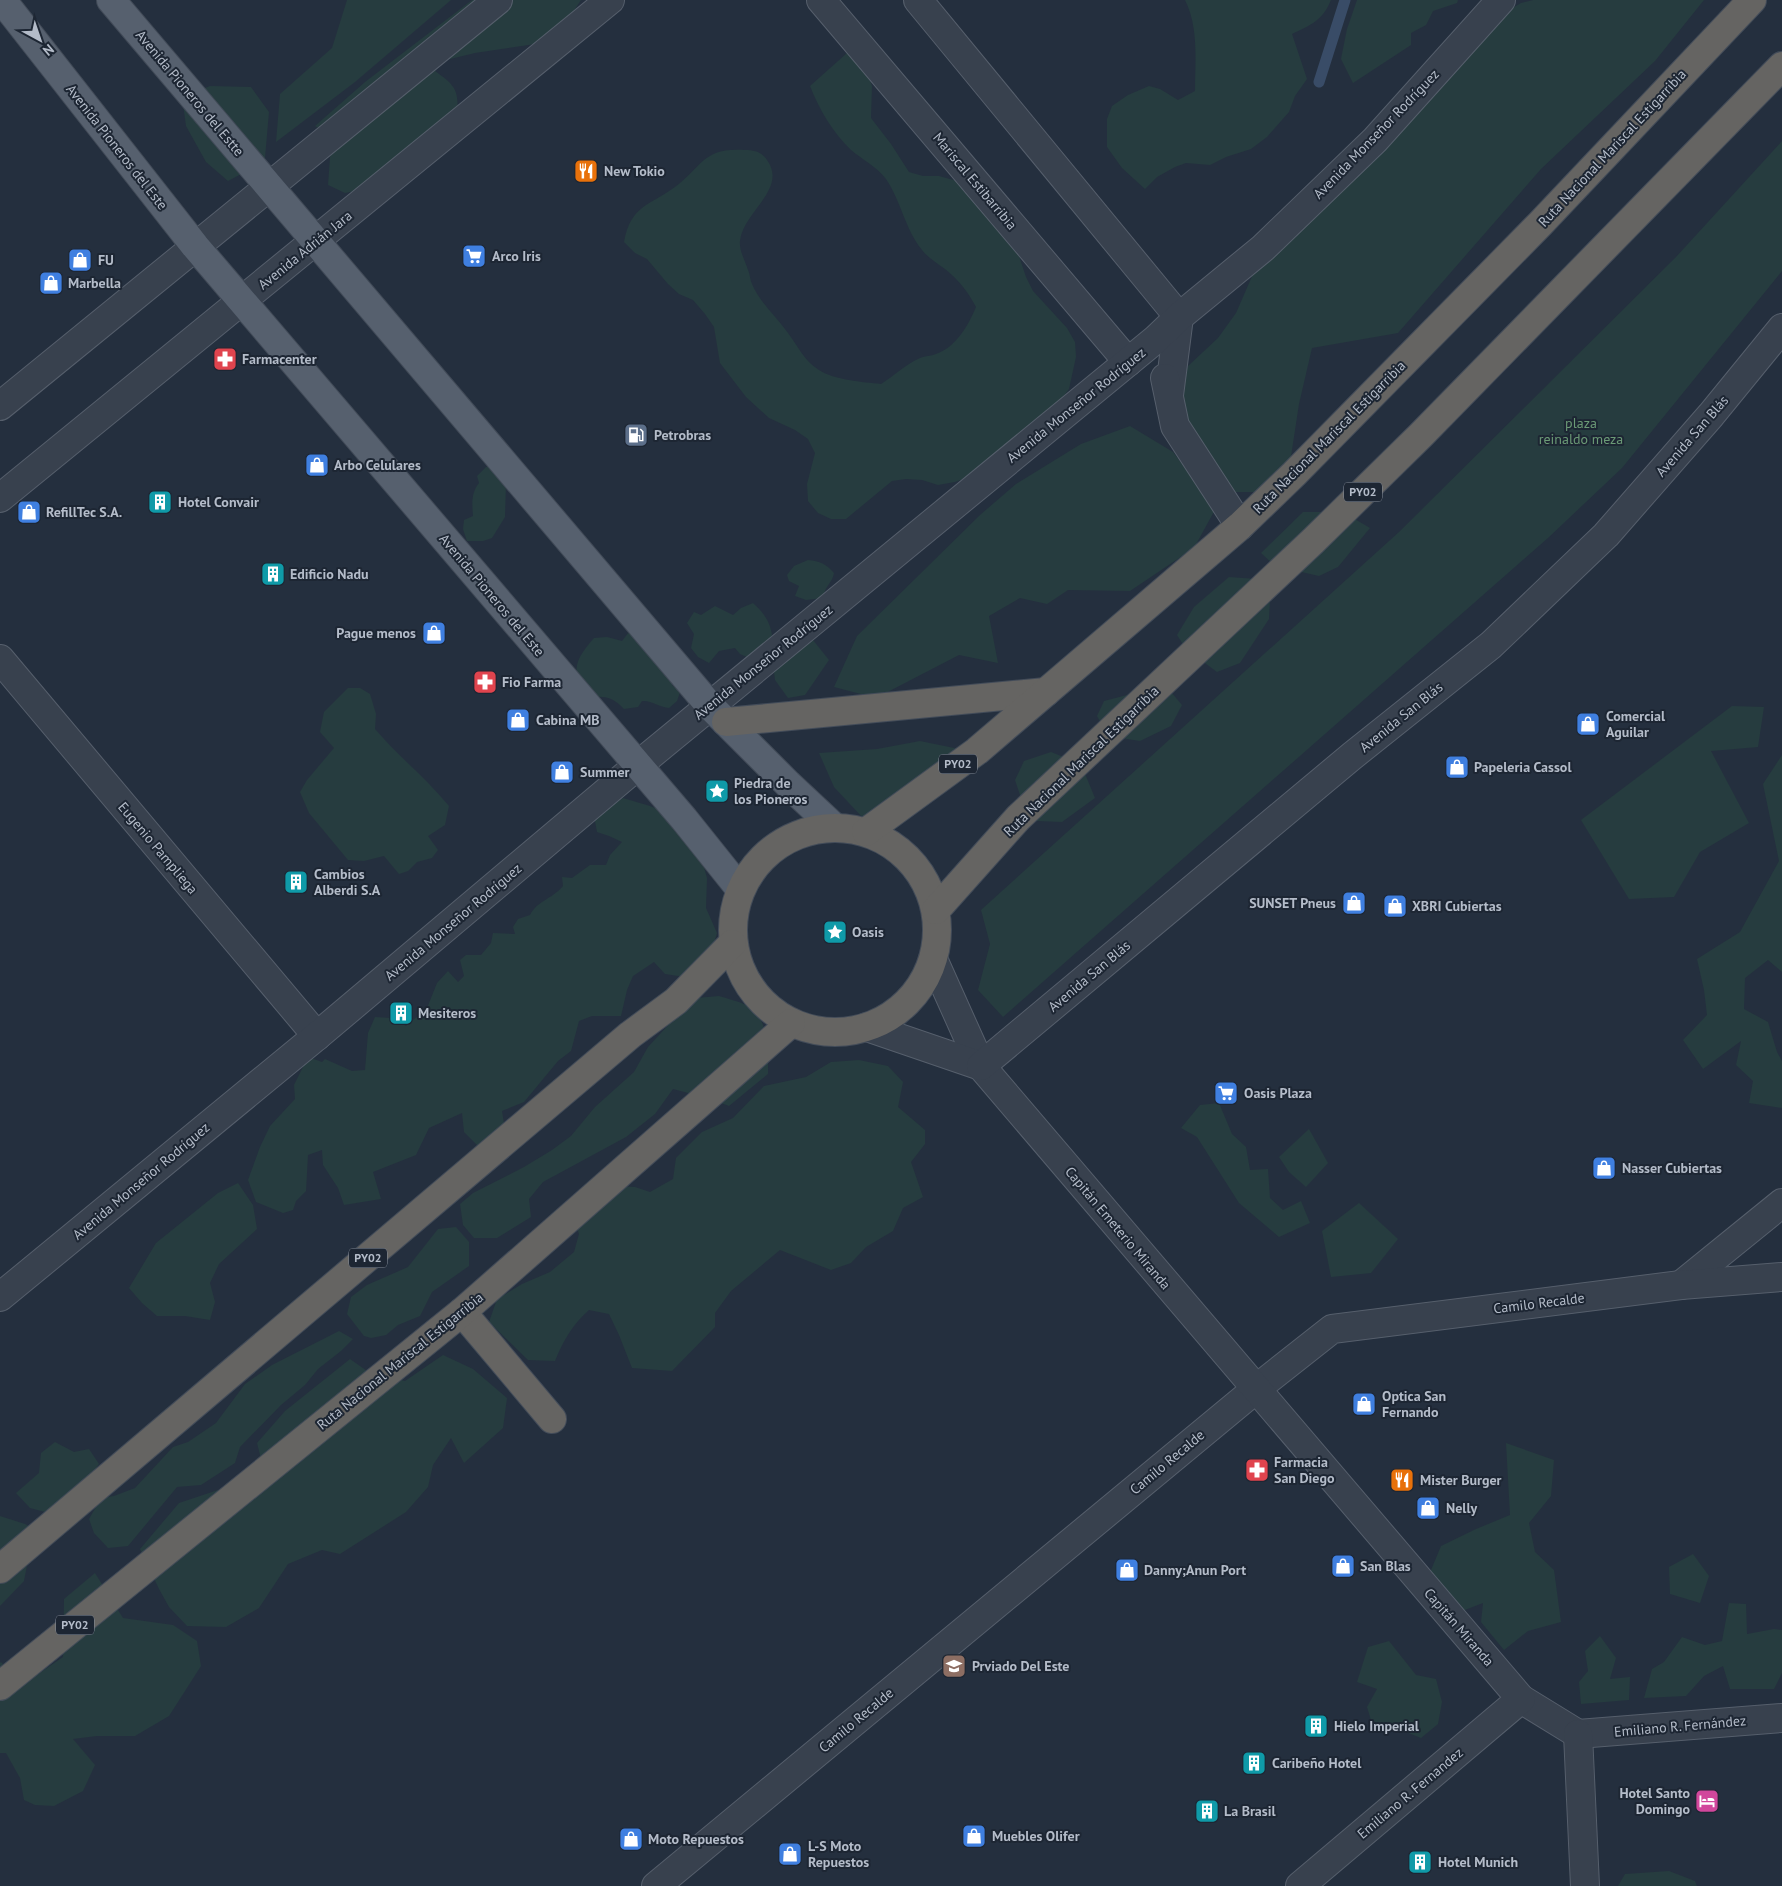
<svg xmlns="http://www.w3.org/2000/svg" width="1782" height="1886" viewBox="0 0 1782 1886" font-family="'PT Sans',sans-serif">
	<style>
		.green { fill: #263c3f }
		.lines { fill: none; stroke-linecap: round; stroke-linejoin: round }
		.stream { stroke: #394c67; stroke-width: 11 }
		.minor-casing { stroke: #565f6c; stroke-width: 30 }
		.tertiary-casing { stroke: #565f6c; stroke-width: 30 }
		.primary-casing { stroke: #414a57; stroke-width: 30 }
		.trunk-casing { stroke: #434c59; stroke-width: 30 }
		.minor { stroke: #38414e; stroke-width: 28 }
		.tertiary { stroke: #38414e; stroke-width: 28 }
		.primary { stroke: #56606e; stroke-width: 28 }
		.trunk { stroke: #656462; stroke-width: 28 }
		.labels { text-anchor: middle; stroke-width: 4; stroke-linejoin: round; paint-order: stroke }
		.shield { fill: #1d2633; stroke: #878f9c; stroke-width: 1 }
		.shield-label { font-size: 12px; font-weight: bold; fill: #b4bcc9 }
		.street-label { font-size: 14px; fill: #b4bcc9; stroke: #1d2633 }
		.poi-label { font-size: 14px; font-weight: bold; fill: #b4bcc9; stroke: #1d2633; text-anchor: start }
		.park-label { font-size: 14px; fill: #6b9a76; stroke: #1d2633 }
	</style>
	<rect width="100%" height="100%" fill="#242f3e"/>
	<g class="green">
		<path d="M347,0H451L355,82L276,142L280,94L332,48Z"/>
		<path d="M472,0H581L569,18L542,43L475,53L442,61L435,71C456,86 459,90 457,116L365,189L345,193L328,185L330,157L338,140L315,126L365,82Z"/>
		<path d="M1185,0H1331C1323,20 1311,25 1292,34L1307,79L1295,96L1289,112L1267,137L1251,149L1226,157L1210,165L1186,163L1175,167L1157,177L1145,189L1122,168L1107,147V119L1112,106L1128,95L1149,86L1160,89L1178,100L1195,91C1195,61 1199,28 1185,0Z"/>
		<path d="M1357,0H1458L1457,3L1433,11L1426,25L1411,33V45L1353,83L1341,59L1347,29Z"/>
		<path d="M1533,0H1704L1655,61L1541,169L1398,333L1312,348L1299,404L1290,463L1260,492H1229L1170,400L1188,366L1218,338L1236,313L1260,258L1477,29L1521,3Z"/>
		<path d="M847,53L862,57L872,86L871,118L891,144L909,172L923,176H939L971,185L1016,247L1026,277L1033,291L1067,328L1075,342L1076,357L1069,389L1060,401L969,477L955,482L938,485L922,480L906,479L892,481L846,519H831L818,513L808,501L807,484L815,453L808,439L795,430L769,418L746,397L720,363L714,327L705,314L693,300L679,294L668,284L647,259L635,253L624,242C631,205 649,206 675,187C703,166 703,147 745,150C754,150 762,152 767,160C788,189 743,212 740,241C739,251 745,260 748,270C750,274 750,280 752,284C760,303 776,316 788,333C798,346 804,361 819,370C834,380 863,382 881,384C894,376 906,364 920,358C925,356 931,356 936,354C956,347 968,326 976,307C968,292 959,280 945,269C937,263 928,258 922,250C905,229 901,201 886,179C877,167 863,160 851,150C833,133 819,109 810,86Z"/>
		<path d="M210,86L251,87L269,112L265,158L247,171L228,181L206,162L186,126L182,97Z"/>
		<path d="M1782,141V271L1622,468L1548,538L1003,1017L978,990L990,944L981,910L1399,532L1676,257Z"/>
		<path d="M1130,426L1173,452L1216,508L1194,548L1130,591L1068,590L1047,604L1020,598L989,616L998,663L959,655L876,698L834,687L857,636L980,515L1016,484L1081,444Z"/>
		<path d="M486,467H494L506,484L505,517L492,538L483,541H467L463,529L464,520L473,516C472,504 471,493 479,483L477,476Z"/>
		<path d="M1303,512H1343L1370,528L1338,567L1319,576L1275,566L1261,553Z"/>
		<path d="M808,560C820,561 826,564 834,573C832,584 825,585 823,598L806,600L795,596L799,586L789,581L787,575L794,566Z"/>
		<path d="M1229,577L1271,580L1269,619L1240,663L1217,672L1186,649L1177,635L1194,607Z"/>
		<path d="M753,603C763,612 770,621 772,635L765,646L749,658L740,654L735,648L719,651L709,663L698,657L691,648L694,634L687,623L694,612L701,615L715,606L733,615L741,608Z"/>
		<path d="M638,628L673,673L672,685L680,692L677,701L669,708C659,707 651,700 642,701L638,707L624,709C615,700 609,696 595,697C591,692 582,686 579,680C571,663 585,649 594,638L607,637L622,641L629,632Z"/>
		<path d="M813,640L829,660L805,695L788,698L775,680L773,664Z"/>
		<path d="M1165,685L1182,705L1171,726L1140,741L1114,737L1105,730L1097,716L1104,701Z"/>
		<path d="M348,688H360L370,694L376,714L375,729C398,756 426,778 449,806L445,825L428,836L438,850L432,858L417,862L408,871L399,874L384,856L364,861L348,860L309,813L300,792L307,780L334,748L320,732L324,712Z"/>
		<path d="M1732,706L1764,707L1758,747L1711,751L1749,823L1700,852L1674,897L1629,899L1581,820Z"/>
		<path d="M920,741L964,750L863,818L834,787L819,753L877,749Z"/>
		<path d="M1051,752L1081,764L1095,798L1062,822L1037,821L1024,807L1015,780L1024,761Z"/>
		<path d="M1782,755V972L1768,960L1745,978L1744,1009L1768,1022L1777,1052L1782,1061V1108L1749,1103L1753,1081L1736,1065L1741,1041L1703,1069L1683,1040L1707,1015L1704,990L1697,959L1740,932L1779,861L1763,784Z"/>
		<path d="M623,798L650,806L684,819L702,860L707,878L706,908L717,933L710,957L685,977L665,974L654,962L633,976L627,990L621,1016H592L579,1021L571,1051L558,1061L524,1102L502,1111L505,1130L478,1146L464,1132L462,1113L429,1128L416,1155L373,1172L381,1199L344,1205L338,1188L323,1165L322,1150L308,1155L306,1191L296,1201L293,1210L283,1213L256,1202L248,1180L260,1147L270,1126L295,1099L294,1085L308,1057L322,1062L325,1059L352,1071L365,1070L368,1033L375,1017L391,1018L406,1026L427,1008L437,983L448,971L458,982L464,976L460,960L466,955H481L491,943L493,933L515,934L513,927L518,919L530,915C538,900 551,900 563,886L562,877L572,878L590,865H606L610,855L622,842L609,836L597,832L594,816Z"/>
		<path d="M719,996C728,999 738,1001 746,1005C770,1018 768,1050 768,1074L729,1106L707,1098L673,1089L655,1114L626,1137L543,1182L529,1199L531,1217L497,1238H474L463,1225L460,1204L473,1193L524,1167L552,1150L571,1136L595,1107L634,1072L648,1047L684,1008L696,998Z"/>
		<path d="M859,1060L888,1066L903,1082L898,1107L925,1130V1144L911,1162L923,1197L903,1208L893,1231L866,1247L851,1263L831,1270L780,1250L731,1291L715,1313V1327L672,1371L632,1368L619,1335L609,1314L589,1310C573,1324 563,1341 555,1361L528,1360L489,1322L497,1299L522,1284L550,1272L574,1252L579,1234L570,1207L594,1185L635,1187L650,1192L673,1179L676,1158L702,1132L733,1118L764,1086L806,1077L831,1062Z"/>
		<path d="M1219,1103L1232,1134L1246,1147L1250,1170L1268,1169L1270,1198L1283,1210L1301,1201L1310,1223L1279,1237L1239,1203L1197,1137L1181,1128L1200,1105Z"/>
		<path d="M1309,1129L1328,1163L1306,1187L1289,1172L1279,1157Z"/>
		<path d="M238,1183L253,1205L257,1229L219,1264L210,1283L215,1302L210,1320L185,1316H157L142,1303L129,1288L156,1243L218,1193Z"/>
		<path d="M1359,1203L1398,1239L1371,1273L1331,1277L1322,1231Z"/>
		<path d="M456,1227L469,1242V1266L432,1292L420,1316L398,1325L386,1335L371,1338L364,1336L347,1314L351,1297L367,1285L408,1267L438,1229Z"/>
		<path d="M339,1331L353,1339L341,1351L318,1369L305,1385L281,1405L240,1447L235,1463L201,1485L177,1487L128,1546L108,1548L94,1533L89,1519L101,1498L114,1496L135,1488L173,1447L188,1442L216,1423L245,1384L272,1365Z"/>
		<path d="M443,1355L473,1369L507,1398L503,1428L464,1463L451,1438L433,1465L428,1487L406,1512L340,1554L322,1550L288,1564L259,1608L226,1627L187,1626L169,1607L159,1589L140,1549L179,1503L218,1490L252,1499L260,1455L257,1443L285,1411L350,1359L370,1373L405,1381Z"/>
		<path d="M55,1442L74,1452L89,1449L99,1464L77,1493L67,1501L45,1512L30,1508L16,1493L39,1473L41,1453Z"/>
		<path d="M1506,1443L1554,1460L1551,1496L1529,1523L1535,1552L1554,1570L1561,1622L1528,1631L1504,1650L1481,1622L1483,1603L1457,1613L1426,1582L1441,1546L1476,1529L1510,1515Z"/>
		<path d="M0,1516L25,1524L34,1529L24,1581L0,1606Z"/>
		<path d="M1693,1554L1709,1576L1700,1603L1670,1594L1669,1567Z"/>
		<path d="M95,1573L123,1618L173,1625L197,1641L201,1666L169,1716L135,1736H97L73,1739L95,1765L83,1791L54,1806L35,1805L24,1800L20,1778L6,1753H0V1663L1,1662L22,1685L63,1657L64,1599Z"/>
		<path d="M1729,1603L1746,1604L1747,1634L1774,1629L1782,1630V1673L1774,1689H1730L1723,1666L1704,1676L1686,1696L1644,1698L1652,1669L1664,1662L1682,1637L1705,1645L1722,1641Z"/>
		<path d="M1600,1636L1616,1658L1610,1679L1630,1677L1629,1700L1581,1704L1579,1682L1588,1671L1585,1651Z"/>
		<path d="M1389,1641L1416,1675L1436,1679L1442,1702L1438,1724L1421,1738L1401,1730H1374L1367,1707L1377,1689L1357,1682L1368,1647Z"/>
		<path d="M1669,1871L1695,1881L1697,1886H1618L1625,1874Z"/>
	</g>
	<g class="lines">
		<path class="stream" d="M1319,82L1345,0"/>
		<g class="minor-casing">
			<g id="minor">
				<path d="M821,0L1128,362"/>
				<path d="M918,0L1179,317L1169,395"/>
				<path d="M1165,378L1175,426L1240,526"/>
				<path d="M0,406L498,0"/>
				<path d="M0,498L610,0"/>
				<path d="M0,659L317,1036"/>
				<path d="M1681,1285L1782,1203"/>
				<path d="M1521,1699L1578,1734"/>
				<path d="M1578,1734L1782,1718"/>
				<path d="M1578,1734L1585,1886"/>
				<path d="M656,1886L1256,1389L1332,1329L1681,1285L1782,1277"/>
			</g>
		</g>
		<g class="tertiary-casing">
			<g id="tertiary">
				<path d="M933,959L981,1066L1521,1699L1300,1886"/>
				<path d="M867,1027L981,1066"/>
				<path d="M981,1066L1352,756L1491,645L1606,535L1711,415L1782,328"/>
				<path d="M0,1297L317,1036L637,766L1156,339L1179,317L1263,248L1375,140L1501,0"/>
			</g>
		</g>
		<g class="primary-casing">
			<g id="primary">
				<path d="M2,0L195,246L684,819L740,889"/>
				<path d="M111,0L710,706L788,784L834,827"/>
			</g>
		</g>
		<g class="trunk-casing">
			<g id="trunk">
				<path d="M726,722L1046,692"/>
				<circle cx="835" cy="930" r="102"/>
				<path d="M866,832L977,751L1240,526L1294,474L1540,224L1752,0"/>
				<path d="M936,910L1018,818L1313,541L1421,435L1782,66"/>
				<path d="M462,1312L552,1419"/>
				<path d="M0,1569L630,1035L676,1001L732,944"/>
				<path d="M0,1686L462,1312L791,1023"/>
			</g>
		</g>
		<use href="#minor" class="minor"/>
		<use href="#tertiary" class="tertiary"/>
		<use href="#primary" class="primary"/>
		<use href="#trunk" class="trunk"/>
	</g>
	<defs>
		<g id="restaurant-square" transform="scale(1.25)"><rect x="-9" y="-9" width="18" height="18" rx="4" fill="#e8710a" stroke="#1d2633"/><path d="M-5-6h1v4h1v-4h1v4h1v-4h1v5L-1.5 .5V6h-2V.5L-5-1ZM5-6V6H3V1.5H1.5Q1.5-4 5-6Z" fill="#fff"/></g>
		<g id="supermarket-square" transform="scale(1.25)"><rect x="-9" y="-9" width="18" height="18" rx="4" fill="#3f7fe0" stroke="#1d2633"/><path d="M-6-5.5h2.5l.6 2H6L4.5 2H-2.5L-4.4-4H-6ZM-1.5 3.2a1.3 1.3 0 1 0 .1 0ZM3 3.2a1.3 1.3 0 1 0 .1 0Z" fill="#fff"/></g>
		<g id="shop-square" transform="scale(1.25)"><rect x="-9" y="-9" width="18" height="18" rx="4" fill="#3f7fe0" stroke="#1d2633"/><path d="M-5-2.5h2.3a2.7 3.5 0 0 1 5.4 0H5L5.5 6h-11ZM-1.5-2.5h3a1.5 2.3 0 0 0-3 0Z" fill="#fff"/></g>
		<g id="pharmacy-square" transform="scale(1.25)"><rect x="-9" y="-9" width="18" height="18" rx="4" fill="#e0444e" stroke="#1d2633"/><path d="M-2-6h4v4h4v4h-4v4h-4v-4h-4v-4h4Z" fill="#fff"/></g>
		<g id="fuel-square" transform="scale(1.25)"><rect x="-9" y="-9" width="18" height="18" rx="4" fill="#5c6f8a" stroke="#1d2633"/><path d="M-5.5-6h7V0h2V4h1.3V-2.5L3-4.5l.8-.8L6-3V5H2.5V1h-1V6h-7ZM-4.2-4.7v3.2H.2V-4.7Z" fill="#fff"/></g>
		<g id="building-square" transform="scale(1.25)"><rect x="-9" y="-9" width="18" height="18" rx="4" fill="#0f9aa8" stroke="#1d2633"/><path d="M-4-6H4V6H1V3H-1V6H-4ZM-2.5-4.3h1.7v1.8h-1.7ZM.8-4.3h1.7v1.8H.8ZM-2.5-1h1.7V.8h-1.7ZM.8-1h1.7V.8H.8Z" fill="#fff"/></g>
		<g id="sight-square" transform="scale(1.25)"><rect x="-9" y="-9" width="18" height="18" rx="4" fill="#0f9aa8" stroke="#1d2633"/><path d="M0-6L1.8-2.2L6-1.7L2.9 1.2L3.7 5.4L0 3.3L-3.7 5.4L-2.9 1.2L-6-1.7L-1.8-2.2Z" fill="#fff"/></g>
		<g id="school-square" transform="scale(1.25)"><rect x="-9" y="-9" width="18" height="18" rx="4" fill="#8d6e63" stroke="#1d2633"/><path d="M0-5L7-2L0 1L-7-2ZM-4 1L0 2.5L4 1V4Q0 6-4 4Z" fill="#fff"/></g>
		<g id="hotel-square" transform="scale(1.25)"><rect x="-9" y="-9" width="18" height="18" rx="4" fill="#d1479c" stroke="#1d2633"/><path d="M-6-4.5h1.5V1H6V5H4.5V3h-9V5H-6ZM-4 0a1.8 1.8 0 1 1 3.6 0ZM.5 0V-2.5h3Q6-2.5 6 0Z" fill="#fff"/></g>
	</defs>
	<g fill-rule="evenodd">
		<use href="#restaurant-square" x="586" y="171"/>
		<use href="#supermarket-square" x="474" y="256"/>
		<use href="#shop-square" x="80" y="260"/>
		<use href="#shop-square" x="51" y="283"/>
		<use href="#pharmacy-square" x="225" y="359"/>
		<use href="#fuel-square" x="636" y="435"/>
		<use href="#shop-square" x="317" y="465"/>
		<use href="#building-square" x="160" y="502"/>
		<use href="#shop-square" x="29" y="512"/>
		<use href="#building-square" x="273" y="574"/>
		<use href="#shop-square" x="434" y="633"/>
		<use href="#pharmacy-square" x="485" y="682"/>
		<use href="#shop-square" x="518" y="720"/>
		<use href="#shop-square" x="1588" y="724"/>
		<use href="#shop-square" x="1457" y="767"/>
		<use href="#shop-square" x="562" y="772"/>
		<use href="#sight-square" x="717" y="791"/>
		<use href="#building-square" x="296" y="882"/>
		<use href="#shop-square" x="1354" y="903"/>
		<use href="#shop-square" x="1395" y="906"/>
		<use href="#sight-square" x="835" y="932"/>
		<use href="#building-square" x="401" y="1013"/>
		<use href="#supermarket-square" x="1226" y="1093"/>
		<use href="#shop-square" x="1604" y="1168"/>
		<use href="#shop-square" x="1364" y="1404"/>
		<use href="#pharmacy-square" x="1257" y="1470"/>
		<use href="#restaurant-square" x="1402" y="1480"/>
		<use href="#shop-square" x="1428" y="1508"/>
		<use href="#shop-square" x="1343" y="1566"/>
		<use href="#shop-square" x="1127" y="1570"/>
		<use href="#school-square" x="954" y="1666"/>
		<use href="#building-square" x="1316" y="1726"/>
		<use href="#building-square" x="1254" y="1763"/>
		<use href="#hotel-square" x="1707" y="1801"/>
		<use href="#building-square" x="1207" y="1811"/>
		<use href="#shop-square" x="974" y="1836"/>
		<use href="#shop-square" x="631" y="1839"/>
		<use href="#shop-square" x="790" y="1854"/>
		<use href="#building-square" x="1420" y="1862"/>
	</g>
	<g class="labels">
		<g class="shield">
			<rect x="1344" y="482.5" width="38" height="19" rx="4"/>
			<rect x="939" y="754.5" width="38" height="19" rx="4"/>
			<rect x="349" y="1248.5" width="38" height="19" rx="4"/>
			<rect x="56" y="1615.5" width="38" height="19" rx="4"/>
		</g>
		<g class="shield-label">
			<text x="1363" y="496">PY02</text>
			<text x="958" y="768">PY02</text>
			<text x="368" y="1262">PY02</text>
			<text x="75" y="1629">PY02</text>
		</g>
		<g class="street-label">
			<text transform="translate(190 93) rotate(50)" y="5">Avenida Pioneros del Estte</text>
			<text transform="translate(1376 134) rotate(-46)" y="5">Avenida Monseñor Rodríguez</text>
			<text transform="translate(117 147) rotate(52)" y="5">Avenida Pioneros del Este</text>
			<text transform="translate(1612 148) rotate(-47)" y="5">Ruta Nacional Mariscal Estigarribia</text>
			<text transform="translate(975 181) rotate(50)" y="5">Mariscal Estibarribia</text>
			<text transform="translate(305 250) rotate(-39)" y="5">Avenida Adrián Jara</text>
			<text transform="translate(1076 405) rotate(-39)" y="5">Avenida Monseñor Rodríguez</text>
			<text transform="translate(1692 436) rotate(-49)" y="5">Avenida San Blás</text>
			<text transform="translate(1329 437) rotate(-45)" y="5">Ruta Nacional Mariscal Estigarribia</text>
			<text transform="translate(492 595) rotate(50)" y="5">Avenida Pioneros del Este</text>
			<text transform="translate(763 662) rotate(-39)" y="5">Avenida Monseñor Rodríguez</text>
			<text transform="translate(1401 717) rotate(-39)" y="5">Avenida San Blás</text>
			<text transform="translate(1081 761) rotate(-44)" y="5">Ruta Nacional Mariscal Estigarribia</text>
			<text transform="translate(158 848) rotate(50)" y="5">Eugenio Pampliega</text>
			<text transform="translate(453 922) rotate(-40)" y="5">Avenida Monseñor Rodríguez</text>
			<text transform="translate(1089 976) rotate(-40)" y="5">Avenida San Blás</text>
			<text transform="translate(141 1181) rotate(-40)" y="5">Avenida Monseñor Rodríguez</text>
			<text transform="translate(1118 1228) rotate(50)" y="5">Capitán Emeterio Miranda</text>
			<text transform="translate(1539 1303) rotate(-7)" y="5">Camilo Recalde</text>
			<text transform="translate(400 1361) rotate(-39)" y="5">Ruta Nacional Mariscal Estigarribia</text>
			<text transform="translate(1167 1462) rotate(-40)" y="5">Camilo Recalde</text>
			<text transform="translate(1459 1627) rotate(49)" y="5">Capitán Miranda</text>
			<text transform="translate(856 1720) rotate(-40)" y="5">Camilo Recalde</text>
			<text transform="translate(1680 1726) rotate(-5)" y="5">Emiliano R. Fernández</text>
			<text transform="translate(1410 1793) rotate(-40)" y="5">Emiliano R. Fernandez</text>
		</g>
		<g class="poi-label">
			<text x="604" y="176">New Tokio</text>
			<text x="492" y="261">Arco Iris</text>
			<text x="98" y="265">FU</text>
			<text x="68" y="288">Marbella</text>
			<text x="242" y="364">Farmacenter</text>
			<text x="654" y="440">Petrobras</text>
			<text x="334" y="470">Arbo Celulares</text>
			<text x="178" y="507">Hotel Convair</text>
			<text x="46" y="517">RefillTec S.A.</text>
			<text x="290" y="579">Edificio Nadu</text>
			<text x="416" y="638" text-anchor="end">Pague menos</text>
			<text x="502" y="687">Fio Farma</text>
			<text x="1606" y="721">Comercial<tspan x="1606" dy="16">Aguilar</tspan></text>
			<text x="536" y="725">Cabina MB</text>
			<text x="1474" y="772">Papeleria Cassol</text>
			<text x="580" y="777">Summer</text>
			<text x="734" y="788">Piedra de<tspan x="734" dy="16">los Pioneros</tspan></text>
			<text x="314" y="879">Cambios<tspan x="314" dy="16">Alberdi S.A</tspan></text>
			<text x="1336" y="908" text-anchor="end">SUNSET Pneus</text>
			<text x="1412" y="911">XBRI Cubiertas</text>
			<text x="852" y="937">Oasis</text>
			<text x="418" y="1018">Mesiteros</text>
			<text x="1244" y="1098">Oasis Plaza</text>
			<text x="1622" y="1173">Nasser Cubiertas</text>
			<text x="1382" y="1401">Optica San<tspan x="1382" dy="16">Fernando</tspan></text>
			<text x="1274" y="1467">Farmacia<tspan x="1274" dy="16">San Diego</tspan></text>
			<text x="1420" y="1485">Mister Burger</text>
			<text x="1446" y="1513">Nelly</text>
			<text x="1360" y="1571">San Blas</text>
			<text x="1144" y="1575">Danny;Anun Port</text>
			<text x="972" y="1671">Prviado Del Este</text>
			<text x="1334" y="1731">Hielo Imperial</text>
			<text x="1272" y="1768">Caribeño Hotel</text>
			<text x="1690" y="1798" text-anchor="end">Hotel Santo<tspan x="1690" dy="16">Domingo</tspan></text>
			<text x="1224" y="1816">La Brasil</text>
			<text x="992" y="1841">Muebles Olifer</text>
			<text x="648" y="1844">Moto Repuestos</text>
			<text x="808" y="1851">L-S Moto<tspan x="808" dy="16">Repuestos</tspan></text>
			<text x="1438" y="1867">Hotel Munich</text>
		</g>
		<g class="park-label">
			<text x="1581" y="428">plaza<tspan x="1581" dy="16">reinaldo meza</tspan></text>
		</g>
	</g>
	<g transform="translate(40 40) rotate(140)" stroke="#1d2633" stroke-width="4" paint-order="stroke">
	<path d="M0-4L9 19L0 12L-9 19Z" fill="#b4bcc9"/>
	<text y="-8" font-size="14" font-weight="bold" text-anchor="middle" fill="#b4bcc9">N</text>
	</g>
</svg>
